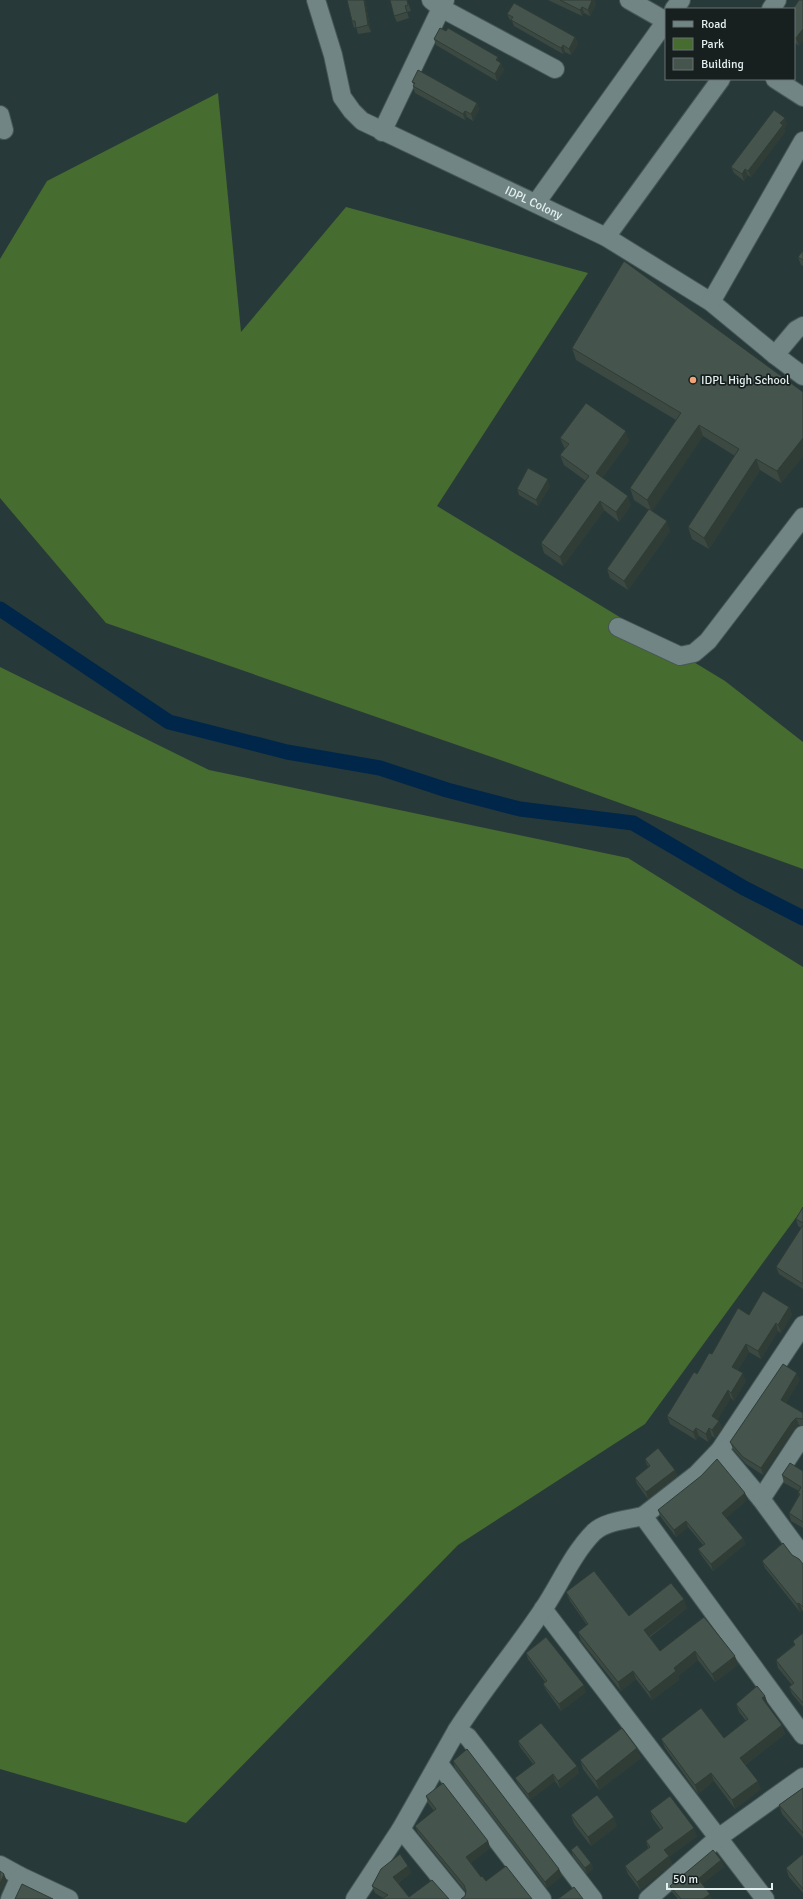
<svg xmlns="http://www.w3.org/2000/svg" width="803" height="1899" viewBox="0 0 803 1899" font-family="Signika,sans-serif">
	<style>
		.green { fill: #466c30 }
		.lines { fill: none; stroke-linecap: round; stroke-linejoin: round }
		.canal { stroke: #00274a; stroke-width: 15 }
		.minor-casing { stroke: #465756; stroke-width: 20 }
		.minor { stroke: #708584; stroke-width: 18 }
		.wall { fill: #3b4942 }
		.shaded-wall { fill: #303c36 }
		.building { fill: #45554d; stroke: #303c36 }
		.poi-dot { fill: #efa377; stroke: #171f1f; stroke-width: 1.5 }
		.labels { text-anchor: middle; stroke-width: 3.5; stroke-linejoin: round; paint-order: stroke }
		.street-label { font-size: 12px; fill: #e4f0ef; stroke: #171f1f }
		.poi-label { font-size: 12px; fill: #e4f0ef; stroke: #171f1f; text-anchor: start }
	</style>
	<rect width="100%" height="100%" fill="#273a39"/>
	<g class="green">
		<path d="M218,93L241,332L346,207L588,273L437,506L725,681L803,742V869L509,763L106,623L0,498V259L47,181Z"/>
		<path d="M0,667L209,770L628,858L803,967V1208L645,1424L458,1545L186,1823L0,1769Z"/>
	</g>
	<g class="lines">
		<path class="canal" d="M0,609L169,722L287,752L380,768L447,790L520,809L633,823L744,888L803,918"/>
		<g class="minor-casing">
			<g id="minor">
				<path id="s1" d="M316,0L333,55L342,97L352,111L362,121L606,237L711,302L775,355L803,376"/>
				<path d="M431,0L441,8L555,69"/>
				<path d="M629,0L666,21"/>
				<path d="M674,9L681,0"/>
				<path d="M771,9L777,0"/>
				<path d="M775,79L803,97"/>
				<path d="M0,115L4,130"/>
				<path d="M382,132L445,0"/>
				<path d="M536,203L666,21"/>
				<path d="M606,237L721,79"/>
				<path d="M711,302L803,141"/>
				<path d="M775,355L796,330L803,326"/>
				<path d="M618,627L680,656L694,653L708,641L803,517"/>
				<path d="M803,1325L720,1450L697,1474L643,1516L803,1735"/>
				<path d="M720,1450L761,1499L803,1556"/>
				<path d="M761,1499L803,1435"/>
				<path d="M543,1609L765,1899"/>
				<path d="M439,1764L542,1899"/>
				<path d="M401,1829L458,1899"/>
				<path d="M0,1865L20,1876L69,1899"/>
				<path d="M10,1899L20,1876"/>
				<path d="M355,1899L401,1829L457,1730"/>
				<path d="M593,1899L468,1737L457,1730C484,1688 516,1650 544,1608C560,1584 573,1553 594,1532C606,1521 627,1520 643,1516"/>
				<path d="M648,1899L718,1838L803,1777"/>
			</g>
		</g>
		<use href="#minor" class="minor"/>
	</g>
	<g class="wall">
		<path d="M365,0L371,32L358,34L356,27L354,28L352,21Z"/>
		<path d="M407,0L411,11L407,12L409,18L397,22L394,16Z"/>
		<path d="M548,0H594L596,4L590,16L584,13L582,16Z"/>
		<path d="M794,9L799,46L794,42Z"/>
		<path d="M507,14L575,37L578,44L571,55L565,52L563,54L514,26L512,21L510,20Z"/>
		<path d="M434,39L500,62L504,70L497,81L436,45Z"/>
		<path d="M412,82L477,103L479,109L473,121L467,117L465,120L415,93L413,86L414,85Z"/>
		<path d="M787,124L784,128L785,132L751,177L748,175L744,181L734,173L731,167Z"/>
		<path d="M803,251V266L801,265L798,257Z"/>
		<path d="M572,348L803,392V456L781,483L760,470L709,549L692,539L688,527L735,456L703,436L652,511L670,531L628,590L610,578L607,569L649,510L634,500L630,488L676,420L576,360Z"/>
		<path d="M560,438L629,441L602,478L631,505L619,522L604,510L563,566L544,553L541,543L586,481L564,465L560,455L565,448L564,447Z"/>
		<path d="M550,486L538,506L519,495L517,489Z"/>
		<path d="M803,1207V1289L779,1274L776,1267L801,1228L798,1226L796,1219Z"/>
		<path d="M789,1307L792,1315L781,1333L778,1331L761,1359L749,1352L738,1370L746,1381L734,1401L731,1398L717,1420L719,1421L722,1429L715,1438L712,1436L708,1442L699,1436L696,1440L670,1424L667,1416L697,1374L712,1354L749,1315Z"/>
		<path d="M800,1380L786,1403L803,1413V1426L799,1425L794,1429L763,1475L746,1464L733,1449L730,1442Z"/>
		<path d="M645,1459L675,1470L677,1476L648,1499L637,1484L635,1478L649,1467L647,1465Z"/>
		<path d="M803,1471V1528L791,1521L789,1513L799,1497L798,1493L799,1491L784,1483L782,1475Z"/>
		<path d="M748,1499L726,1518L743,1538L745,1544L713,1571L701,1555L698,1549L703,1545L688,1527L676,1537L660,1516L658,1510Z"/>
		<path d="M792,1555L803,1564V1611L802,1610L800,1612L765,1568L762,1561Z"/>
		<path d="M566,1592L629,1616L687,1608L650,1637L660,1651L704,1617L738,1665L715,1682L698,1660L678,1676L679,1680L652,1700L636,1679L621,1691L581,1641L578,1632L587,1625L570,1601Z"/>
		<path d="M803,1633V1707L792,1694L789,1687L792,1685L778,1668L776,1660L794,1645L793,1641Z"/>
		<path d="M526,1653L586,1692L561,1711L546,1690L543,1684L545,1682L528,1659Z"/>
		<path d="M765,1696L768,1705H767L782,1725L785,1734L745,1765L761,1789L735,1809L714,1781L698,1794L665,1748L661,1739L724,1738L746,1721L739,1712L736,1704Z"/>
		<path d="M518,1741L577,1766L579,1773L560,1788L555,1781L530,1800L518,1784L515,1778L533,1764L520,1747Z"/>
		<path d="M637,1748L641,1758L599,1790L583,1769L580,1760Z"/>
		<path d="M453,1761L559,1869L562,1876L547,1888L455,1768Z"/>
		<path d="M803,1788V1838L782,1814L779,1805Z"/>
		<path d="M426,1796L488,1841L490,1848L471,1863L481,1877L486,1881L531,1898L465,1896L466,1892L418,1833L415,1826L434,1811L428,1803Z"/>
		<path d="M650,1811L697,1836L669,1857L672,1864L640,1890L628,1874L625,1866L648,1848L646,1841L661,1830L653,1819Z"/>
		<path d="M571,1815L617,1826L591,1846L574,1824Z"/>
		<path d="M571,1850L591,1863L593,1869L587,1874L573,1856Z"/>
		<path d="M803,1854V1893L789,1877L786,1868Z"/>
		<path d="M721,1860L724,1867L702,1884L712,1899H678L672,1892L670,1886Z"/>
		<path d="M408,1866L411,1873L398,1883L409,1897L383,1898L375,1893L372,1886Z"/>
	</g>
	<g class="shaded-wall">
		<path d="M364,0H365L371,32L368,25Z"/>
		<path d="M592,0H594L596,4L590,16L588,10Z"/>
		<path d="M582,7L584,13L582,16L580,10Z"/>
		<path d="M803,29V41L799,46L796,38Z"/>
		<path d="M575,37L578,44L571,55L569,49Z"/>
		<path d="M563,45L565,52L563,54L561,48Z"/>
		<path d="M498,57L500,63L496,60Z"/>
		<path d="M501,63L504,70L497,81L495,74Z"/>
		<path d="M477,103L479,109L473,121L471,114Z"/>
		<path d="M465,111L467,117L465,120L463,114Z"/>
		<path d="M785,118L787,124L784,128L785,132L751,177L748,171L780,123Z"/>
		<path d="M745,169L748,175L744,181L742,174Z"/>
		<path d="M699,425L703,436L652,512L647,500Z"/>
		<path d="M626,431L629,441L599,482L596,473Z"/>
		<path d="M803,438V456L781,483L777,471Z"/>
		<path d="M756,459L760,470L709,549L704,538Z"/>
		<path d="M548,479L550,486L538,506L536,500Z"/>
		<path d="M628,496L631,505L619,522L616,512Z"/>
		<path d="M600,501L604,510L563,566L560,557Z"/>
		<path d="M667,521L670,531L628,590L624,581Z"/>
		<path d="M789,1307L792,1315L781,1333L778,1325Z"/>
		<path d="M776,1323L778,1331L761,1359L758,1351Z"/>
		<path d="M746,1344L749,1352L735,1375L732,1367Z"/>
		<path d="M743,1373L746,1381L734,1401L731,1393Z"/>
		<path d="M797,1373L800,1380L784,1407L781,1400Z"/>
		<path d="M728,1390L731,1398L715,1424L712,1416Z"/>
		<path d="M796,1418L799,1425L794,1429L763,1475L761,1468L792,1422Z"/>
		<path d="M719,1421L722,1429L715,1438L712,1430Z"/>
		<path d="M696,1428L699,1436L696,1440L693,1432Z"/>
		<path d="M709,1428L712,1436L708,1442L706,1434Z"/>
		<path d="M675,1470L677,1476L648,1499L646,1492Z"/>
		<path d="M745,1493L748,1499L725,1519L722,1513Z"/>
		<path d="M686,1521L688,1527L676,1537L674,1530Z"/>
		<path d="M743,1538L745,1544L713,1571L711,1564Z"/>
		<path d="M684,1599L687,1608L647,1638L644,1630Z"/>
		<path d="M799,1603L802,1610L800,1612L797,1604Z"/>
		<path d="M695,1651L698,1660L678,1676L679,1680L652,1700L649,1692L674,1668Z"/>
		<path d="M735,1656L738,1665L715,1682L712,1674Z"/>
		<path d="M633,1671L636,1679L621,1691L618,1682Z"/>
		<path d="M584,1685L586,1692L561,1711L559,1704Z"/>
		<path d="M765,1696L768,1705L765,1707L762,1698Z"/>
		<path d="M782,1725L785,1734L743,1766L740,1758Z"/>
		<path d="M637,1748L641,1758L599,1790L596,1781Z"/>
		<path d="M577,1766L579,1773L560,1788L558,1781Z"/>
		<path d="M711,1773L714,1781L698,1794L695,1785Z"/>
		<path d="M553,1774L555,1781L530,1800L528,1794Z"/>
		<path d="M758,1781L761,1789L735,1809L732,1800Z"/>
		<path d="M614,1817L617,1826L591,1846L588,1837Z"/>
		<path d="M694,1828L697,1836L669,1857L672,1864L640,1890L637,1882L664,1850Z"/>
		<path d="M488,1841L490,1848L469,1865L466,1857Z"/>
		<path d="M721,1860L724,1867L700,1886L698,1879Z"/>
		<path d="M591,1863L593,1869L587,1874L585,1868Z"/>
		<path d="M408,1866L411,1873L396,1884L393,1877Z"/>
		<path d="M559,1869L562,1876L547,1888L545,1882Z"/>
		<path d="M4,1874L7,1881L1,1892L0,1889V1884Z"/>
		<path d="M710,1894L712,1899H703Z"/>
	</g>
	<g class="building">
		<path d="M347,0H364L368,25L356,28L355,21H352Z"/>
		<path d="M390,0H407L408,5L405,6L407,12L394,16Z"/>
		<path d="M560,0H592L588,10L582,7L580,10Z"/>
		<path d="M799,0H803V29L796,38L794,37V9H793Z"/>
		<path d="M514,3L575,37L569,49L563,45L561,48L511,20L513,17L507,14Z"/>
		<path d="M440,28L446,31L448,28L498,57L496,60L501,63L495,74L434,39Z"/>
		<path d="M418,70L477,103L471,114L465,111L463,114L413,86L415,83L412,82Z"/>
		<path d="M774,110L785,118L780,123L783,125L748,171L745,169L742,174L731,167Z"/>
		<path d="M803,251V260L798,257Z"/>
		<path d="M624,261L803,392V438L777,471L756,459L704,538L688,527L739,449L699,425L647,500L630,488L681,413L572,348Z"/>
		<path d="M586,403L626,431L596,473L628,496L616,512L600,501L560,557L541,543L589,476L560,455L569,444L560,438Z"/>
		<path d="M528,468L548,479L536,500L517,489Z"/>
		<path d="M649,509L667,521L624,581L607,569Z"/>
		<path d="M803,1207V1223L796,1219Z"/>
		<path d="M803,1225V1284L776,1267Z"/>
		<path d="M763,1291L789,1307L778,1325L776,1323L758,1351L746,1344L732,1367L743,1373L731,1393L728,1390L712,1416L719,1421L712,1430L709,1428L706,1434L696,1428L693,1432L667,1416L694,1372L697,1374L709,1353L712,1354L738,1308L749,1315Z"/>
		<path d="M783,1364L797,1373L781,1400L803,1413V1419L796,1418L792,1422L761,1468L743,1457L730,1442Z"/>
		<path d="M658,1448L675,1470L646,1492L635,1478L650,1466L645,1459Z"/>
		<path d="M717,1459L745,1493L722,1513L743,1538L711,1564L698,1549L705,1544L686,1521L674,1530L658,1510L701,1476Z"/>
		<path d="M790,1463L803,1471V1522L789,1513L800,1494L798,1493L801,1487L782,1475Z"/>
		<path d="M783,1543L792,1555L799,1559L803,1564V1607L799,1603L797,1604L762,1561Z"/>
		<path d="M594,1571L629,1616L671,1583L684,1599L644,1630L660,1651L704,1617L735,1656L712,1674L695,1651L674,1668L676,1671L649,1692L633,1671L618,1682L578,1632L588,1624L566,1592Z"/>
		<path d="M803,1633V1703L789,1687L794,1683L776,1660L795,1645L793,1641Z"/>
		<path d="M546,1637L584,1685L559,1704L543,1684L547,1681L526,1653Z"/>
		<path d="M757,1686L765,1696L762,1698L782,1725L740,1758L758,1781L732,1800L711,1773L695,1785L661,1739L701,1708L724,1738L748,1719L736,1704Z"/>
		<path d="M541,1723L577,1766L558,1781L553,1774L528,1794L515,1778L535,1763L518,1741Z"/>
		<path d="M622,1728L637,1748L596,1781L580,1760Z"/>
		<path d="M467,1749L559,1869L545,1882L453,1761Z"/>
		<path d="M443,1783L488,1841L466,1857L481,1877L482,1876L486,1881L506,1866L532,1899H461L465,1896L466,1891L464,1885L415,1826L436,1809L426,1796Z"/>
		<path d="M803,1788V1833L779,1805Z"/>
		<path d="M597,1795L614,1817L588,1837L571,1815Z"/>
		<path d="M670,1796L694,1828L664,1850L669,1856L637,1882L625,1866L650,1847L646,1841L663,1828L650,1811Z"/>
		<path d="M577,1845L591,1863L585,1868L571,1850Z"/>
		<path d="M713,1850L721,1860L698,1879L710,1894L703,1899H681L670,1886Z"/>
		<path d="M400,1854L408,1866L393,1877L409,1897L432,1880L449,1899H382L388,1895L372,1886L381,1869Z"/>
		<path d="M803,1854V1889L786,1868Z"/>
		<path d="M0,1871L4,1874L0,1884Z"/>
		<path d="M22,1884L53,1899H15Z"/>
		<path d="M574,1887L583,1899H558Z"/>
	</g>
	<circle class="poi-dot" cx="693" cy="380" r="4"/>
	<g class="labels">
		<g class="street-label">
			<text dy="4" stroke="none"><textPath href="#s1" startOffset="322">IDPL Colony</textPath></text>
		</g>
		<g class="poi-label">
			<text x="701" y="384">IDPL High School</text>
		</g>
	</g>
	<rect x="665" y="8" width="130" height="72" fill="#171f1f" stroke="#697372"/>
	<rect x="673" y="21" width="20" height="6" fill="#708584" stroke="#697372"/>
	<text x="701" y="28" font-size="12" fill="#e4f0ef">Road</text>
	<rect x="673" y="38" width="20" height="12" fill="#466c30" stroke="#697372"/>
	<text x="701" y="48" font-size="12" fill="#e4f0ef">Park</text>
	<rect x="673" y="58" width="20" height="12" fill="#45554d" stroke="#697372"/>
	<text x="701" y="68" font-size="12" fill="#e4f0ef">Building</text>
	<path d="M667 1883v6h105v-6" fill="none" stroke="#e4f0ef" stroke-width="2"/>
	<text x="673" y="1883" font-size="12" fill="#e4f0ef" stroke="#171f1f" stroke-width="3" paint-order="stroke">50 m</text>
</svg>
